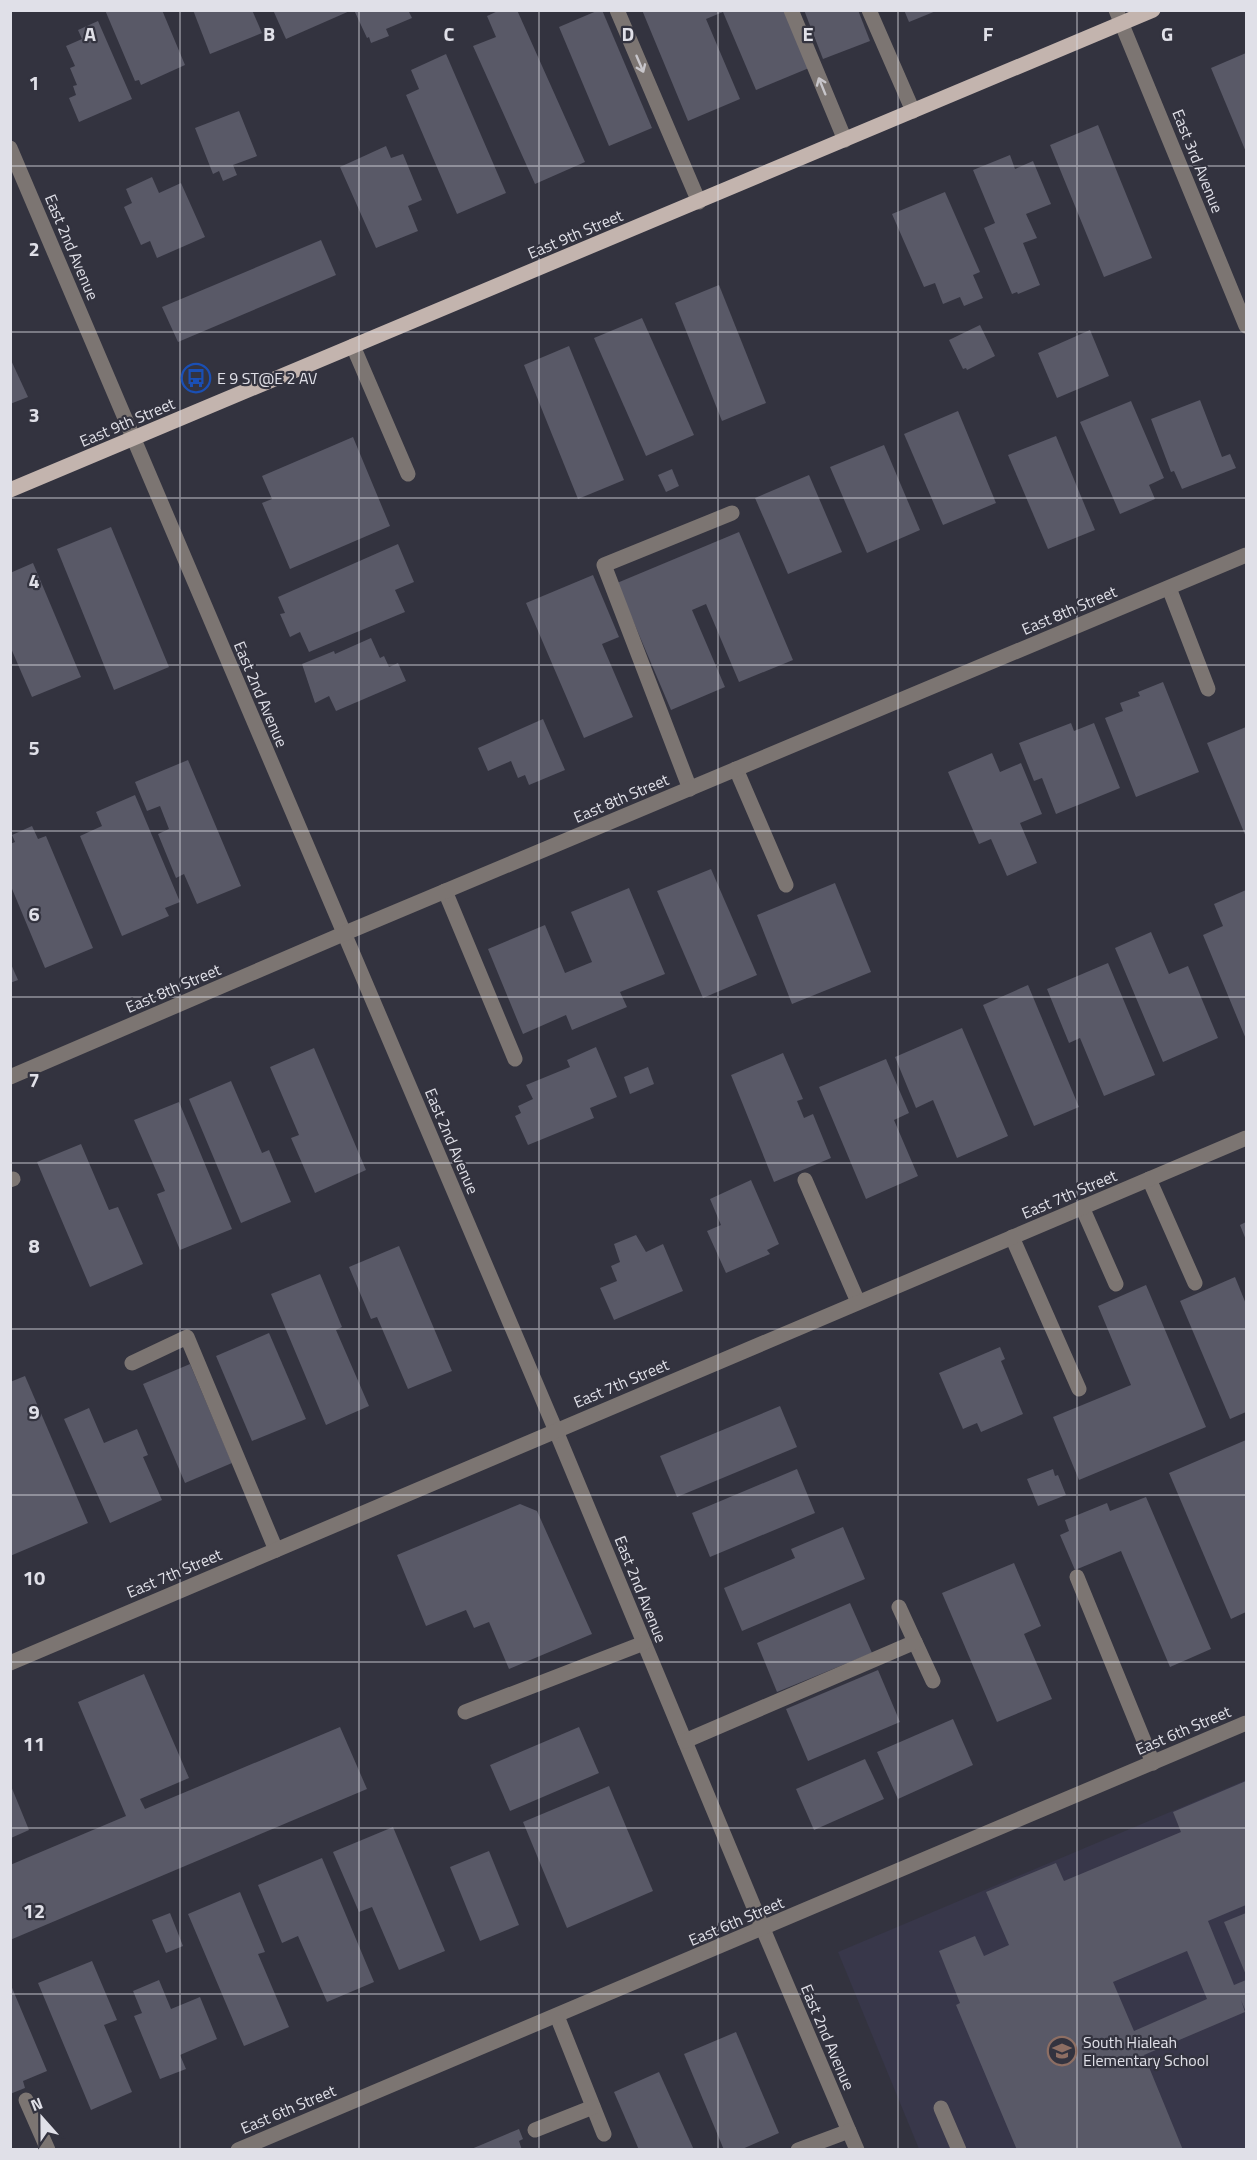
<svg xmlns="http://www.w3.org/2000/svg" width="1257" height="2160" viewBox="0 0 1257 2160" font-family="'Titillium Web',sans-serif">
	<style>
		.built { fill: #38374a }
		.building { fill: #595967; fill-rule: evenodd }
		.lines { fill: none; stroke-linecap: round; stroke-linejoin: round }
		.minor { stroke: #7c7572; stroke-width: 15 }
		.major { stroke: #c3b4ae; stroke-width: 15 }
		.oneway { stroke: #c7c5ca }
		.grid { fill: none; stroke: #e0e0e8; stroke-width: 1.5; stroke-opacity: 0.55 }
		.labels { text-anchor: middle; stroke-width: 4.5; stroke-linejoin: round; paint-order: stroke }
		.street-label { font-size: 16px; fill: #e0e0e8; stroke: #33333f }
		.poi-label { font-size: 16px; fill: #e0e0e8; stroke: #33333f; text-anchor: start }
		.grid-label { font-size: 20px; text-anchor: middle; font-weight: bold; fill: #e0e0e8; stroke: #33333f; stroke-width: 4.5; stroke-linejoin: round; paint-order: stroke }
	</style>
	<rect width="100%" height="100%" fill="#33333f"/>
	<path class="built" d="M1246,1780V2149H919L838,1952Z"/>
	<g class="building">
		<path d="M105,10H162L185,65L141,85L139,80L135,81Z"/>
		<path d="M193,10H252L262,33L210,54Z"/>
		<path d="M273,10H352L286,39Z"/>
		<path d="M354,10H408L412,18L386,29L389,36L371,43L369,37L367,38Z"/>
		<path d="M500,10H517L585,162L535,184L473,46L496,37L487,16Z"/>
		<path d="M599,10H602L652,128L609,146L559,27Z"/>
		<path d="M642,10H785L809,68L756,90L723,12L706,19L740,99L688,121Z"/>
		<path d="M804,10H858L870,41L823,59Z"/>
		<path d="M904,10H936V11L909,22Z"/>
		<path d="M98,21L132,99L79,122L69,98L76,95L73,86L77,85L70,68L75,66L66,46L82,39L78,30Z"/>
		<path d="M1246,53V152L1211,68Z"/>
		<path d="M446,54L506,193L457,214L406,95L419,89L411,70Z"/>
		<path d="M239,111L257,156L233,165L237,175L223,181L219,171L213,174L195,128Z"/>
		<path d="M1098,125L1152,258L1104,277L1050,145Z"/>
		<path d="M386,146L391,158L403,154L422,200L408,206L418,231L376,248L340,167Z"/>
		<path d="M1010,155L1015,169L1033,161L1051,204L1026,214L1037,238L1023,243L1040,285L1018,294L1017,292L1012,294L984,228L995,223L973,170Z"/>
		<path d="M152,177L159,193L181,183L205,237L157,258L150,241L141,245L124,207L132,203L126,189Z"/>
		<path d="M945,192L980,272L973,275L983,298L964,306L960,297L943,304L935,283L924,287L892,214Z"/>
		<path d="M321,240L336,275L178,342L162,307Z"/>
		<path d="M719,285L766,403L722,421L675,303Z"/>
		<path d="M642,318L694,435L646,456L594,338Z"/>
		<path d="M980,325L995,356L967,370L966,368L963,369L949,340Z"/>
		<path d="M1090,330L1109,376L1057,398L1038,353Z"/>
		<path d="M569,346L624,480L578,499L524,365Z"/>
		<path d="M10,358L28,397L10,404Z"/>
		<path d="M1200,400L1222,457L1230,454L1236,468L1182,489L1174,471L1171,472L1151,419Z"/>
		<path d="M1131,401L1164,478L1149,485L1155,499L1120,514L1080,422Z"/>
		<path d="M958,411L996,503L943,525L904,434Z"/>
		<path d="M1056,436L1095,530L1048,549L1008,455Z"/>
		<path d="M353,437L390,526L290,569L262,503L272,499L262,476Z"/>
		<path d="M884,445L920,530L867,553L830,467Z"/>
		<path d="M672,469L679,486L666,492L658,475Z"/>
		<path d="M809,475L842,552L788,574L755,498Z"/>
		<path d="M111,527L169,667L114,690L57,549Z"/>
		<path d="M739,532L793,660L739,682L706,604L692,610L725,687L671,710L617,583Z"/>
		<path d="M398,544L414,582L395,590L405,612L309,652L300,632L290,637L280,614L285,613L278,597Z"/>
		<path d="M33,563L81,677L32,697L10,646V573Z"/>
		<path d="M593,575L619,637L602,644L633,717L584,738L526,603Z"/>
		<path d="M371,638L380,658L384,656L389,667L398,663L406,681L336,711L329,696L315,703L302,664L334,651L335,654Z"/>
		<path d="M1163,682L1199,772L1136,797L1105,718L1123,711L1120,703L1140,696L1138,692Z"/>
		<path d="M543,719L565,770L529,785L525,775L518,778L511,761L488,771L478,748Z"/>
		<path d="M1071,723L1074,731L1094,723L1120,788L1056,814L1042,778L1034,781L1019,743Z"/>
		<path d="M1246,727V837L1207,743Z"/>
		<path d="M992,753L1000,772L1021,763L1042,814L1020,823L1037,863L1007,876L991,839L979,844L948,772Z"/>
		<path d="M188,760L241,886L197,904L184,874L176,878L158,834L169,829L160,806L147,811L135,782Z"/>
		<path d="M135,795L180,902L165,908L169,916L122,936L80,836L102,826L96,812Z"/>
		<path d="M32,826L38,839L46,836L93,948L45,968L10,884V844L15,842L12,835Z"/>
		<path d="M711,869L757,975L703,998L657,891Z"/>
		<path d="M835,883L871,972L792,1004L757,915Z"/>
		<path d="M629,888L665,974L620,992L627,1007L572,1030L566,1015L523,1034L488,949L545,925L565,973L592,962L571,912Z"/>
		<path d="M1246,890V1039L1203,935L1223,926L1214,904Z"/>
		<path d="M1151,932L1169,974L1188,966L1218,1038L1163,1062L1115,948Z"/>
		<path d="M10,962L18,980L10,983Z"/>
		<path d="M1108,963L1155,1075L1104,1096L1080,1038L1069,1043L1047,989Z"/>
		<path d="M1028,985L1079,1107L1034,1126L983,1005Z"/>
		<path d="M962,1028L1008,1136L957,1158L933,1100L916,1108L895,1057Z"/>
		<path d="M596,1047L617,1097L590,1108L594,1118L528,1145L515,1116L521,1113L518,1106L533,1099L526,1085L570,1067L567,1060Z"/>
		<path d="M314,1048L366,1170L315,1193L291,1138L299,1135L270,1067Z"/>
		<path d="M783,1053L803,1099L797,1101L804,1118L813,1114L831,1158L774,1182L731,1075Z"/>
		<path d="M886,1059L909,1113L894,1120L918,1176L866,1199L819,1087Z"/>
		<path d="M648,1067L654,1084L630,1094L624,1077Z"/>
		<path d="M231,1081L262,1153L269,1150L291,1202L241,1223L189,1099Z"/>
		<path d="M179,1102L232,1229L180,1250L157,1194L165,1191L134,1120Z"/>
		<path d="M81,1144L109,1210L118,1207L143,1264L90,1287L37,1162Z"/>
		<path d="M751,1180L779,1244L767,1250L770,1254L726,1273L707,1231L721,1225L710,1199Z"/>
		<path d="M1246,1222V1240L1240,1225Z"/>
		<path d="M636,1235L646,1252L663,1244L683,1291L614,1320L600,1288L617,1281L611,1266L620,1262L614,1244Z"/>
		<path d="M399,1246L452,1371L408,1389L377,1317L371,1319L349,1267Z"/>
		<path d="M320,1274L342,1327L336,1330L369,1406L326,1425L271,1294Z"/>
		<path d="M1235,1277L1246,1304V1412L1230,1419L1180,1301Z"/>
		<path d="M1146,1285L1206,1427L1079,1480L1053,1417L1131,1385L1098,1306Z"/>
		<path d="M269,1333L306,1419L252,1441L216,1356Z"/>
		<path d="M1000,1347L1005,1359L1001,1361L1023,1414L981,1432L977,1423L963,1429L939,1373Z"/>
		<path d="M190,1364L232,1463L185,1483L143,1384Z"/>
		<path d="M25,1376L88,1523L10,1556V1382Z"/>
		<path d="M780,1406L797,1447L677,1497L660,1456Z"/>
		<path d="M89,1408L104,1443L137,1429L148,1455L143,1457L162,1500L110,1523L64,1419Z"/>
		<path d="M1246,1440V1612L1231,1619L1169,1473Z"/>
		<path d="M797,1469L815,1513L710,1557L692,1513Z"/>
		<path d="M1053,1469L1055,1476L1058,1475L1066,1495L1038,1506L1027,1479Z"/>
		<path d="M1146,1497L1211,1649L1170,1667L1121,1551L1075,1570L1060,1535L1069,1531L1065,1520L1107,1503L1110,1511Z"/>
		<path d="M520,1504L537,1511L592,1634L509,1669L489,1622L474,1628L466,1610L426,1626L397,1555Z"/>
		<path d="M843,1527L865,1579L742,1631L724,1588L795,1558L791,1549Z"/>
		<path d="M1014,1563L1041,1626L1024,1634L1052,1699L997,1722L942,1593Z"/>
		<path d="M850,1603L872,1653L777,1692L757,1643Z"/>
		<path d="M878,1670L900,1722L808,1761L786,1709Z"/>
		<path d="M144,1674L189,1778L140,1799L145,1809L340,1727L367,1789L10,1940V1865L126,1816L78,1702Z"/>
		<path d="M953,1719L973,1765L898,1799L877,1752Z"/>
		<path d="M579,1727L599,1773L510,1811L490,1765Z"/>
		<path d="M865,1759L884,1799L814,1830L796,1789Z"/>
		<path d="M1246,1781V1905L1208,1921L1234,1985L1246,1980V2012L1241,2000L1245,2012L1144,2055L1183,2150H1017L956,2005L960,2003L939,1951L975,1936L984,1956L1009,1945L986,1892L1056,1863L1064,1881L1181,1832L1173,1812ZM1187,1951L1207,1999L1134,2031L1113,1982Z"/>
		<path d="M11,1786L29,1830L11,1838Z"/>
		<path d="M609,1786L653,1891L567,1928L523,1822Z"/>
		<path d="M393,1827L445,1951L399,1970L372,1907L359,1912L333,1852Z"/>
		<path d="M489,1851L519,1925L480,1941L450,1867Z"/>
		<path d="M322,1858L374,1982L327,2002L298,1936L282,1943L258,1885Z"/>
		<path d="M240,1892L265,1952L258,1954L289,2027L244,2046L188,1914Z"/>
		<path d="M170,1913L183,1946L166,1953L152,1920Z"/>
		<path d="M1246,1913V1975L1224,1922Z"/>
		<path d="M92,1961L117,2020L104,2025L132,2092L91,2110L38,1983Z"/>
		<path d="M159,1980L171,2009L200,1997L217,2039L180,2055L186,2069L160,2079L134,2016L142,2013L133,1991Z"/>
		<path d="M10,1983L47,2071L23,2081L25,2088L10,2094Z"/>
		<path d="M736,2032L779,2133L740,2150H724L684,2054Z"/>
		<path d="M659,2072L694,2150H639L614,2092Z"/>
		<path d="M519,2129L523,2139L519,2141L522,2150H469Z"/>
	</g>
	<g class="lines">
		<g class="minor">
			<path d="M617,10L699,202"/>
			<path d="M791,10L845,140"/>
			<path d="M869,10L913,111"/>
			<path d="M1116,10L1246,326"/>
			<path d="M10,148L556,1431L763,1929L857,2150"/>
			<path d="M353,346L408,474"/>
			<path d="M1169,588L1208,689"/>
			<path d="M736,769L786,885"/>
			<path d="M690,789L604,565L732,513"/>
			<path d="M445,891L515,1059"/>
			<path d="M10,1077L343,934L1246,555"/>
			<path d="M1149,1179L1195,1283"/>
			<path d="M10,1180L13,1179"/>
			<path d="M805,1180L858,1302"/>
			<path d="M1082,1207L1116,1284"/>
			<path d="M1012,1237L1079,1389"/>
			<path d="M132,1363L187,1337L276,1550"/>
			<path d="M1077,1577L1153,1763"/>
			<path d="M915,1642L933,1681"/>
			<path d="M10,1663L1246,1138"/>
			<path d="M465,1712L644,1643"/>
			<path d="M685,1741L915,1642L899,1607"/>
			<path d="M557,2016L604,2134"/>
			<path d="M26,2100L48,2150"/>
			<path d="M941,2108L959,2150"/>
			<path d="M535,2130L593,2107"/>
			<path d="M238,2150L1246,1723"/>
			<path d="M798,2150L849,2131"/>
		</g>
		<path class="major" d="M10,490L1153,10"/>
	</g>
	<defs><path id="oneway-shaft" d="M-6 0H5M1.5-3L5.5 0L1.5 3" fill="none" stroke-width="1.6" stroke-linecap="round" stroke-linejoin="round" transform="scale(1.5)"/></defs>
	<g class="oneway">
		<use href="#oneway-shaft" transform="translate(640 64) rotate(67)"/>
		<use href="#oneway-shaft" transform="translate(822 86) rotate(-112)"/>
	</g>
	<path class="grid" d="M180,10V2150M359,10V2150M539,10V2150M718,10V2150M898,10V2150M1077,10V2150M10,166H1246M10,332H1246M10,498H1246M10,665H1246M10,831H1246M10,997H1246M10,1163H1246M10,1329H1246M10,1495H1246M10,1662H1246M10,1828H1246M10,1994H1246"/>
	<defs>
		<g id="bus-ring" transform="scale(1.5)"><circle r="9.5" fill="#33333f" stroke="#1a4fb4" stroke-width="1.5"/><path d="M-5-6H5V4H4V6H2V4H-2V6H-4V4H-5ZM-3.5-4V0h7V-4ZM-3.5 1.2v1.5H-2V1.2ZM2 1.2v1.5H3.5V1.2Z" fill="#1a4fb4"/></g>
		<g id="school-ring" transform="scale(1.5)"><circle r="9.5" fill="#33333f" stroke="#8d6e63" stroke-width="1.5"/><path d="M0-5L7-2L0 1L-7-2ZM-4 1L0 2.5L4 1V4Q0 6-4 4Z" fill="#8d6e63"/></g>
	</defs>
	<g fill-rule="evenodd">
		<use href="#bus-ring" x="196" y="378"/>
		<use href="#school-ring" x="1062" y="2051"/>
	</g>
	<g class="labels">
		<g class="street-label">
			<text transform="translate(1198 161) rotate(68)" y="6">East 3rd Avenue</text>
			<text transform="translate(575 234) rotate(-23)" y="6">East 9th Street</text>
			<text transform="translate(72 247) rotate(67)" y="6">East 2nd Avenue</text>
			<text transform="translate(127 422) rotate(-23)" y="6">East 9th Street</text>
			<text transform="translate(1069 610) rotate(-23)" y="6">East 8th Street</text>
			<text transform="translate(261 694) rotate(67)" y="6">East 2nd Avenue</text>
			<text transform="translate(621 798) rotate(-23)" y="6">East 8th Street</text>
			<text transform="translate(173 988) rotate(-23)" y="6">East 8th Street</text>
			<text transform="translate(452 1141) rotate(67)" y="6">East 2nd Avenue</text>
			<text transform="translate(1069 1194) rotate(-23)" y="6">East 7th Street</text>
			<text transform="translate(621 1383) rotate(-23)" y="6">East 7th Street</text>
			<text transform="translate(174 1573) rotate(-23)" y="6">East 7th Street</text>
			<text transform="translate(641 1589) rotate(68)" y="6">East 2nd Avenue</text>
			<text transform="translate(1183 1730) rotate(-23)" y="6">East 6th Street</text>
			<text transform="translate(736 1921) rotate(-23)" y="6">East 6th Street</text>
			<text transform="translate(828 2037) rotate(67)" y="6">East 2nd Avenue</text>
			<text transform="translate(288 2109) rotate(-23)" y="6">East 6th Street</text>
		</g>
		<g class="poi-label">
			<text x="217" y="384">E 9 ST@E 2 AV</text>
			<text x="1083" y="2048">South Hialeah<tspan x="1083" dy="18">Elementary School</tspan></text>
		</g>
	</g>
	<g class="grid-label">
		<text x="90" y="41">A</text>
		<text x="269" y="41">B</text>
		<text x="449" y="41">C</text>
		<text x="628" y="41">D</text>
		<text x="808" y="41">E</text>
		<text x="988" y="41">F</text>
		<text x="1167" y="41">G</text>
		<text x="34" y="90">1</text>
		<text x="34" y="256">2</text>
		<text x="34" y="422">3</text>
		<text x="34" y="588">4</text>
		<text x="34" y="755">5</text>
		<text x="34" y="921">6</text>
		<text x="34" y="1087">7</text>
		<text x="34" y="1253">8</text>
		<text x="34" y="1419">9</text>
		<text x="34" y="1585">10</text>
		<text x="34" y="1751">11</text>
		<text x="34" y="1918">12</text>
	</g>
	<rect width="1257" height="2160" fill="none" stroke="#e0e0e8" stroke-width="24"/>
	<g transform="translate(42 2118) rotate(339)" stroke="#33333f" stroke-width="4.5" paint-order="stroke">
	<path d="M0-4.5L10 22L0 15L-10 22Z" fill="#e0e0e8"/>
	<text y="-9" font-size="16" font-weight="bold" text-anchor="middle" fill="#e0e0e8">N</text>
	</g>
</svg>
